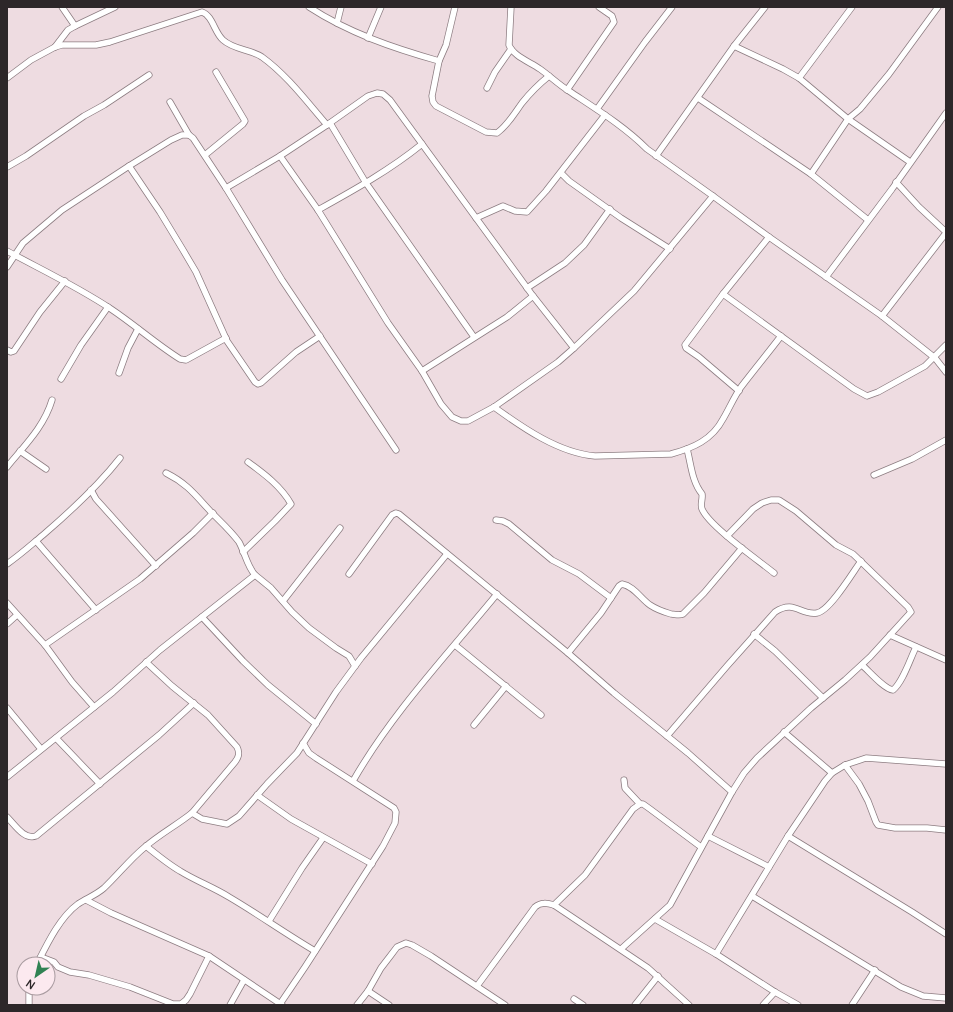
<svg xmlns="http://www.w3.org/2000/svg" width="953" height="1012" viewBox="0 0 953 1012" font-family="Manrope,sans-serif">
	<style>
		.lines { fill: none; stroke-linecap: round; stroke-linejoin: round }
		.minor-casing { stroke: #8d7d82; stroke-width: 7 }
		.minor { stroke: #fff; stroke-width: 5.5 }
	</style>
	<rect width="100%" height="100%" fill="#eedce1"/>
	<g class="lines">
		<g class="minor-casing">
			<g id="minor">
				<path d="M62,7L75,26"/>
				<path d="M309,7C349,33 393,48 439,61"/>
				<path d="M455,7L446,45L439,61L432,96L433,102L436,106L486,132L497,133C508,125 514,114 522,103C530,93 539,84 549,76"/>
				<path d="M511,7L509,45C513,56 530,62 540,69C550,76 559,85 569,91C596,109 624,126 647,149L713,196L769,237L882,316L935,358L946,372"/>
				<path d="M337,23L341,7"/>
				<path d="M368,38L381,7"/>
				<path d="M734,46L783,69L799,78L848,119L910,162"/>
				<path d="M55,47L68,30L75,26L115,7"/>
				<path d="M7,78L31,60L55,47L62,45H96L110,42L202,12C213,16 214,32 223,40C234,50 250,49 262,57C287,75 307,102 327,125"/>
				<path d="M799,78L852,7"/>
				<path d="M487,88L495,72L511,49"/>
				<path d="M567,90L614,22L612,16L599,7"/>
				<path d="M698,98L811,174L868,220"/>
				<path d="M170,102L189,135L193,138L226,188L282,280L396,450"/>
				<path d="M597,109L645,42L672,7"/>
				<path d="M330,123L366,183L474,337"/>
				<path d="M205,155L243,124L245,121L216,72"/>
				<path d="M280,156L318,210L388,323L422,371L441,404L452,417L461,421H468L494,407L558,362L574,348L634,291L713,196"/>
				<path d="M656,156L734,46L765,7"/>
				<path d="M129,166L160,212L183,250L196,272L227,341L255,382L258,384L261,383L296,352L320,336"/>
				<path d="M7,167L26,156L84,116L104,105L149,75"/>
				<path d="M561,173L569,181L621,218L670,249"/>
				<path d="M811,174L848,119L860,109L889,74L938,7"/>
				<path d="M896,182L919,207L946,232"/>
				<path d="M226,188L280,156L327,125L368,96L377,93L383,94L390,100L422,144"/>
				<path d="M318,210C354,190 390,170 422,144L533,296L574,348"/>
				<path d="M476,218L503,206L515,211L527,212L546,191L605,115"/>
				<path d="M7,251C42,270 78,287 111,309C135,325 156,344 180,359L186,360L226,338"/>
				<path d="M7,267L23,243L62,210L129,166L171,140L182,135H189"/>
				<path d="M826,277L892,189L946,113"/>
				<path d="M527,288L565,263L584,245L610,209"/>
				<path d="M723,294L854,389L867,396L878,392L925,366L946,345"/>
				<path d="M882,316L946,233"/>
				<path d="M7,350L11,352L14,351L40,312L65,281"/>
				<path d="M422,371L507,317L533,296"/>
				<path d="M119,373L128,348L138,329"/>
				<path d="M61,379L81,345L108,307"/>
				<path d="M739,391L699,357L686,348L685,345L723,294L769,237"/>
				<path d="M494,407C523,428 559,453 595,456L671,454C693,448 712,440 723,419C729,409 734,397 741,387C754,370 768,353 781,336"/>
				<path d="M687,449C691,464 692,482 702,494C703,499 700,504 702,509C709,526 758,560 774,573"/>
				<path d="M20,451L46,469"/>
				<path d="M7,467C24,446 44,427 52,400"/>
				<path d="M166,473C188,484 196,496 212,513C222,523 231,531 239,542C245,553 247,566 255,575"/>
				<path d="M874,475L912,459L946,440"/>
				<path d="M91,490L96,499L156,566"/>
				<path d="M496,520L503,521L509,524L552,560L579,574L611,598"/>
				<path d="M36,541L96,610"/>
				<path d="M243,552L275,521L291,504C281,486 263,473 248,462"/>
				<path d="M7,564C20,555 31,545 43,535C71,511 98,486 120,458"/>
				<path d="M349,574L392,515L396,513L399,514L568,653L614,693L688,753L732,792"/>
				<path d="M283,601L340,528"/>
				<path d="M7,603L45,645L72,682L94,707"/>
				<path d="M202,617L243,661L268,685L316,724"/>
				<path d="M7,624L17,615"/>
				<path d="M754,634L775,651L823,698"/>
				<path d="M890,635L946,660"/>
				<path d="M45,645L140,579L193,533L213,513"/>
				<path d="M455,645L541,715"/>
				<path d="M568,653L601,613L619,586L622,584C634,586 641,599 650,605C656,609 664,612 671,614C675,614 679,616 683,614L704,593L742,548"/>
				<path d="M146,662L172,686L208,715L237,747C240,753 239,757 235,762L192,813"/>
				<path d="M862,665C869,671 884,689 893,690C903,682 910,659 916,647"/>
				<path d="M7,708L41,749"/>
				<path d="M474,725L506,686"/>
				<path d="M784,732L832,773"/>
				<path d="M667,736L727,666L775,612C795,599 800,616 817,613C830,611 853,572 861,561"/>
				<path d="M56,738L100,784"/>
				<path d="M845,765L859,784L868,801L876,822L878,825L895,828H927L946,830"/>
				<path d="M7,777L113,692L160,650L255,575L271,588L292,612L309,628L336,648L349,656L355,666"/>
				<path d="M624,780L625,788L640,804H643L650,809L701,847"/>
				<path d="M353,781C392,713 447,655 497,594"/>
				<path d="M257,795L291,819L372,864"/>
				<path d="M7,817C15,825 24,840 36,836L159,735L194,703"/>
				<path d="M708,836L769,867"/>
				<path d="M788,836L912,912L946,934"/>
				<path d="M146,846C157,855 168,864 180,871C196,881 213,887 229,897C258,914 286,934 315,951"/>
				<path d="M752,896L901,987L923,996L946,998"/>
				<path d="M86,900L111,913L209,956L282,1005"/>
				<path d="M554,905L585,875L633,809L640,804"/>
				<path d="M655,919L716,954L775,992L798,1005"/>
				<path d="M269,921L302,868L323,838"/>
				<path d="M621,949L670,905L732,792L744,773L757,758L811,708L845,680L870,657L911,612L908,607L853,554L836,545L796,511L779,500H771L762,503L753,509L727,536"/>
				<path d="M716,954L788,836L825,781L832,773L845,765L866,758L946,764"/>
				<path d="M41,957L54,962L58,967L70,972L89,975L130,987L173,1004H181L186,1000L190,994L209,956"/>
				<path d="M37,964C47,944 60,917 78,904C87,898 96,895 104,888C118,875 130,859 145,847C160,834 177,825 192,813L202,819L227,824L239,816L267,784L297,753L336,692L361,658L447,554"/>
				<path d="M477,986L535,907C541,902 547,903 554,905L648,968L689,1005"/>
				<path d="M29,988V1005"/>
				<path d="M368,991L389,1005"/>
				<path d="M574,999L583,1005"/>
				<path d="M280,1004L305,967L383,846L395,823L396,812L394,808L316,758L309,753L303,743"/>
				<path d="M230,1005L244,980"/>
				<path d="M357,1005L368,991L381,968L391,955L397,947L406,943L412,945L431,956L505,1005"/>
				<path d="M635,1005L658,976"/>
				<path d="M763,1005L775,992"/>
				<path d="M852,1005L875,970"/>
			</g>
		</g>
		<use href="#minor" class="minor"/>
	</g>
	<rect width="953" height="1012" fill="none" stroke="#2d2729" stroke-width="16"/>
	<g transform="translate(36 976) rotate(214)"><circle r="19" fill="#fce9ef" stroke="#a99ba0"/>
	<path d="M0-3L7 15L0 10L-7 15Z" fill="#318253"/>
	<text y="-6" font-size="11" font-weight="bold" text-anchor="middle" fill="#2d2729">N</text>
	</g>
</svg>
